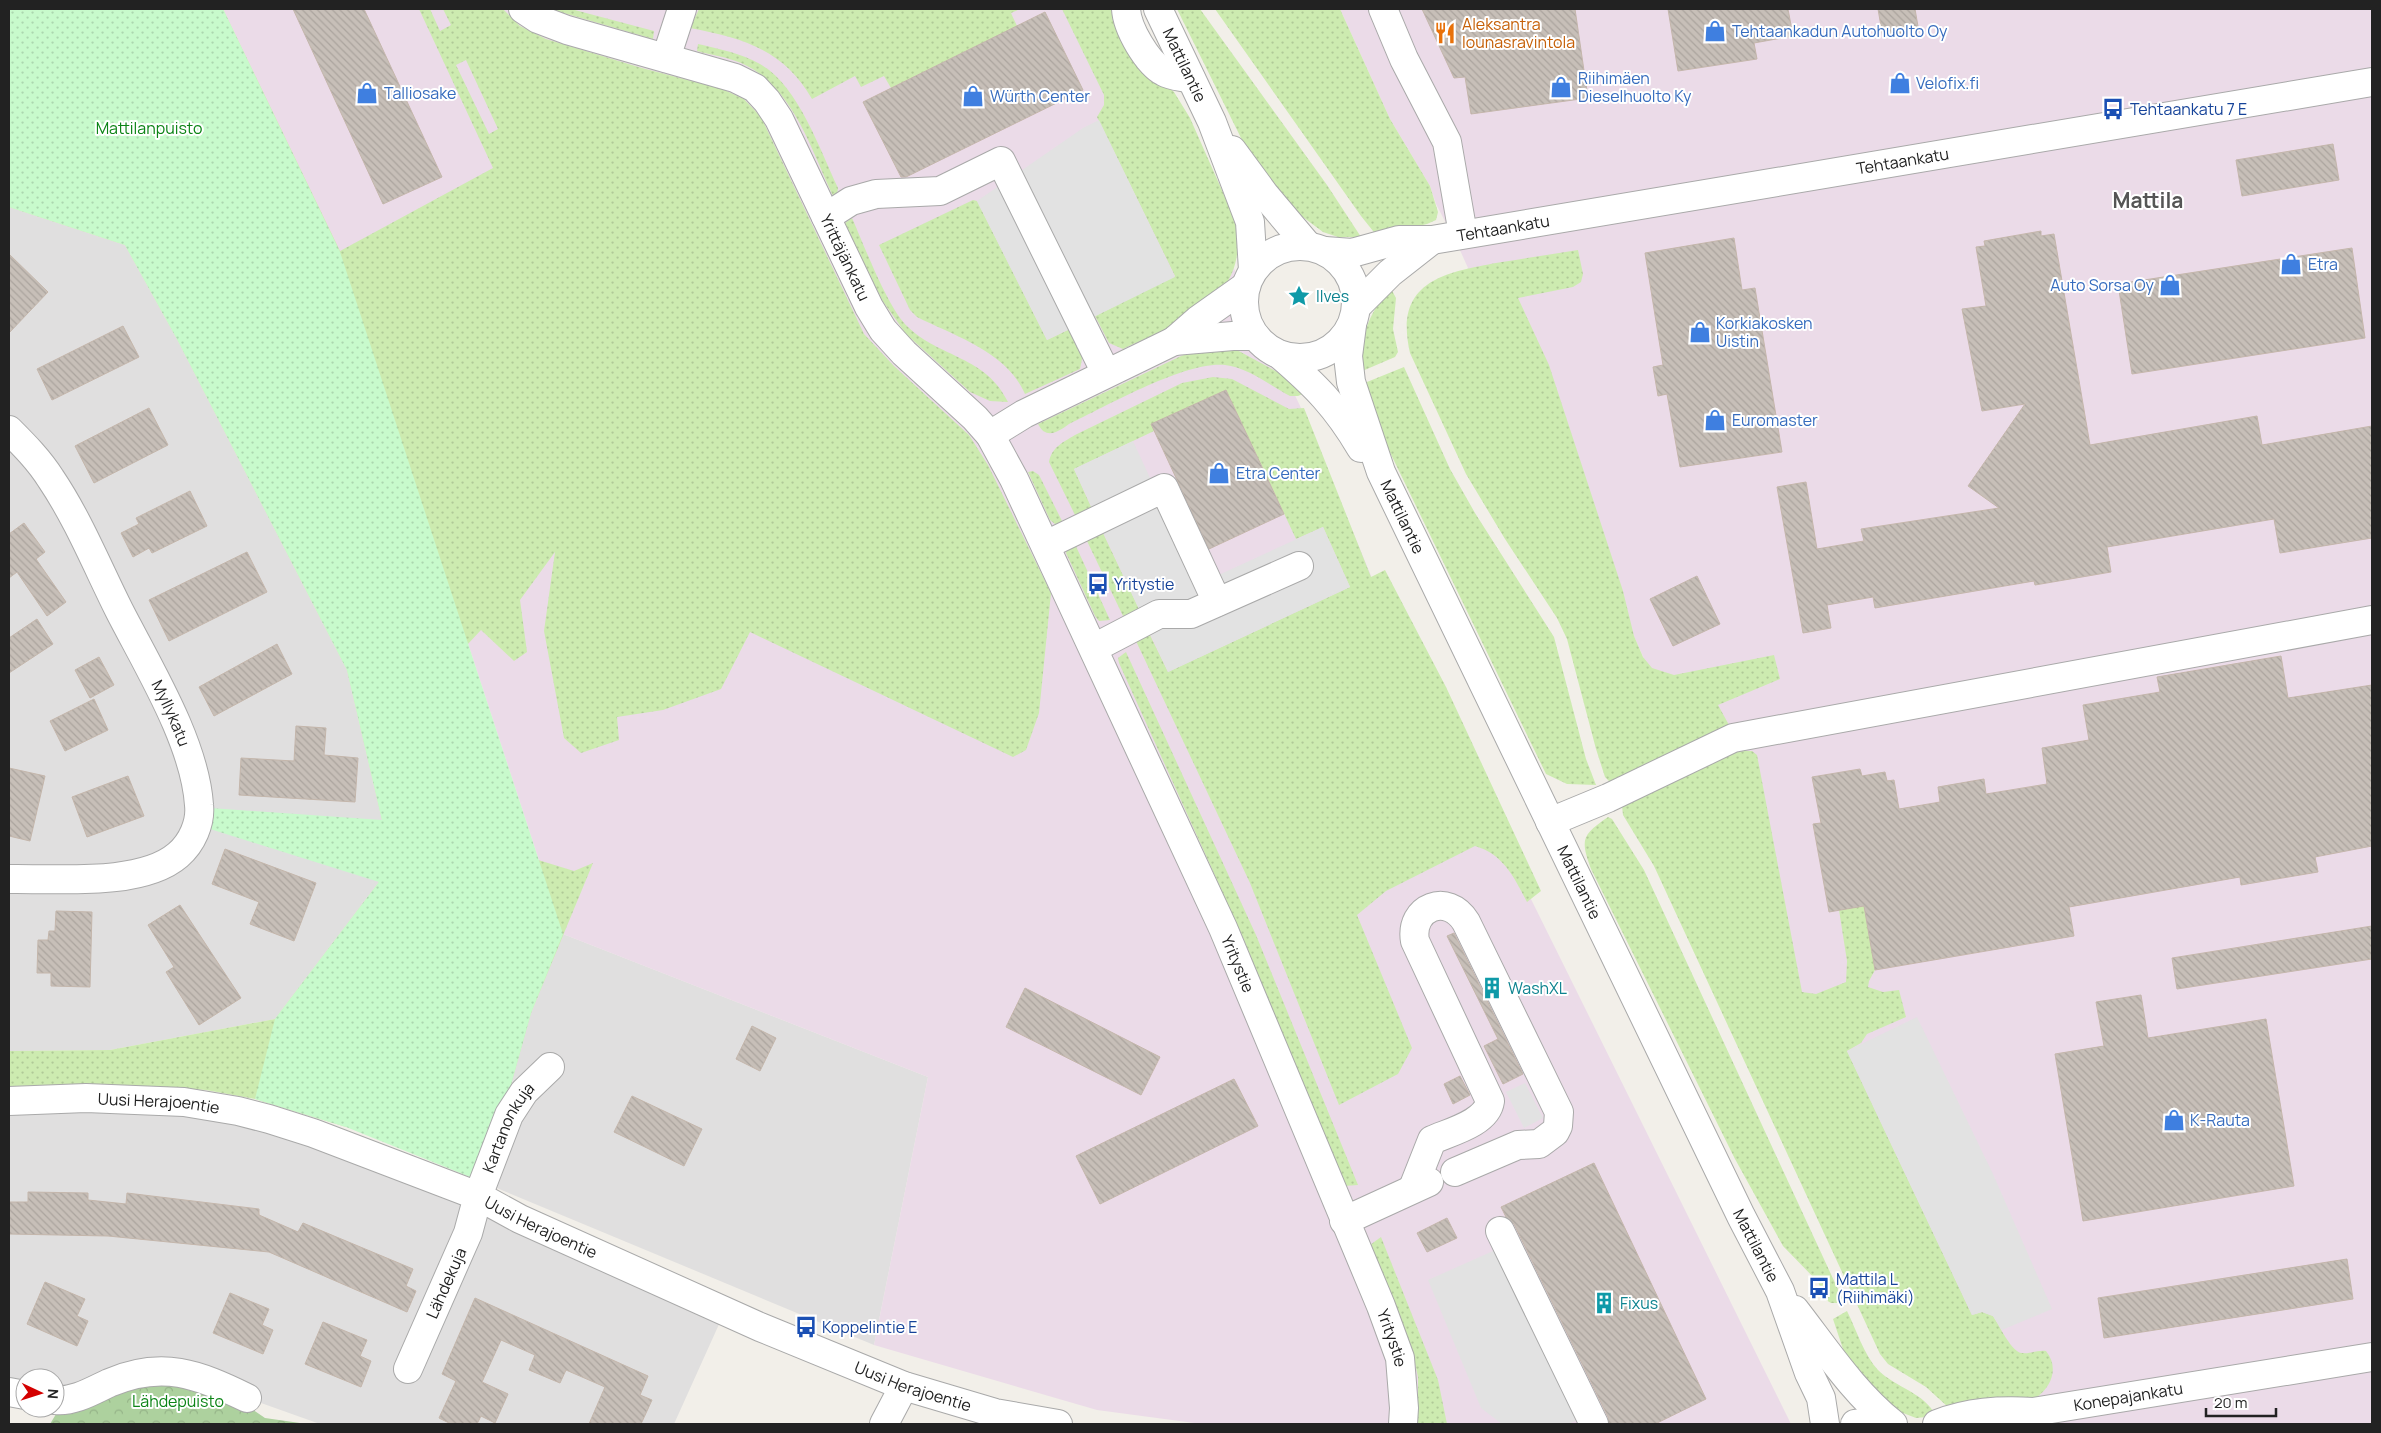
<svg xmlns="http://www.w3.org/2000/svg" width="2381" height="1433" viewBox="0 0 2381 1433" font-family="Manrope,sans-serif">
	<style>
		.residential { fill: #e0dfdf }
		.industrial { fill: #ebdbe8 }
		.grass { fill: url(#grass-dots); fill-rule: evenodd }
		.forest { fill: url(#forest-crowns) }
		.park { fill: url(#park-dots) }
		.parking { fill: #e2e2e2 }
		.building { fill: url(#building-back-hatch); stroke: #c4b6ab }
		.lines { fill: none; stroke-linecap: round; stroke-linejoin: round }
		.minor-casing { stroke: #a9a9a9; stroke-width: 30 }
		.minor { stroke: #fff; stroke-width: 28 }
		.labels { text-anchor: middle; stroke-width: 4; stroke-linejoin: round; paint-order: stroke }
		.food-label { font-size: 16px; fill: #c56008; stroke: #fff; text-anchor: start }
		.shop-label { font-size: 16px; fill: #366cbe; stroke: #fff; text-anchor: start }
		.street-label { font-size: 16px; fill: #222; stroke: #fff }
		.transit-label { font-size: 16px; fill: #164399; stroke: #fff; text-anchor: start }
		.park-label { font-size: 16px; fill: #0c8416; stroke: #fff }
		.culture-label { font-size: 16px; fill: #0d838f; stroke: #fff; text-anchor: start }
		.district-label { font-size: 21px; font-weight: bold; fill: #555; stroke: #fff }
	</style>
	<defs>
		<pattern id="grass-dots" width="8" height="8" patternUnits="userSpaceOnUse" patternTransform="scale(1.25)"><rect width="8" height="8" fill="#cdebb0"/><path d="M2 2h.1M6 6h.1" fill="none" stroke="#b0c997" stroke-width="1.8" stroke-linecap="round"/></pattern>
		<pattern id="forest-crowns" width="20" height="18" patternUnits="userSpaceOnUse" patternTransform="scale(1.25)"><rect width="20" height="18" fill="#add19e"/><path d="M2 6a3 3 0 1 1 6 0M12 15a3 3 0 1 1 6 0" fill="none" stroke="#95b388"/></pattern>
		<pattern id="park-dots" width="8" height="8" patternUnits="userSpaceOnUse" patternTransform="scale(1.25)"><rect width="8" height="8" fill="#c8facc"/><path d="M2 2h.1M6 6h.1" fill="none" stroke="#acd6af" stroke-width="1.8" stroke-linecap="round"/></pattern>
		<pattern id="building-back-hatch" width="6" height="6" patternUnits="userSpaceOnUse" patternTransform="scale(1.25)"><rect width="6" height="6" fill="#c7bfb8"/><path d="M-1 5l2 2M0 0l6 6M5-1l2 2" fill="none" stroke="#aba49e"/></pattern>
	</defs>
	<rect width="100%" height="100%" fill="#f2efe9"/>
	<g class="residential">
		<path d="M9,207L125,245L177,339L347,670L382,820L379,882L275,1019L110,1050L9,1051Z"/>
		<path d="M563,934L928,1077L874,1345L475,1179L531,1013Z"/>
		<path d="M9,1103L238,1111L725,1311L674,1424H320L247,1398L55,1399V1378H25V1395L9,1392Z"/>
	</g>
	<g class="industrial">
		<path d="M223,9H1109L1302,410L1372,578L1791,1424H1202L1097,1410L874,1345L928,1077L563,934L340,252Z"/>
		<path d="M1340,9H2372V1424H2011L1696,774L1459,248L1436,204L1430,186L1390,119Z"/>
	</g>
	<g class="grass">
		<path d="M9,9H223L340,251L493,168L419,9H430L440,31L451,25L443,9H503L520,26L546,39L642,68L722,89L744,99L761,117L864,334L894,366L969,435L988,465L1051,593L1039,713L1026,750L1013,757L750,632L721,689L663,710L617,717L619,740L581,753L564,738L544,631L555,552L520,600L527,652L514,661L481,630L453,660L509,851L574,871L593,863L531,1013L503,1113L346,1127L255,1099L206,1090L115,1085L9,1086V1051L110,1050L275,1019L379,882L382,820L347,670L177,339L125,245L9,207ZM466,60L498,129L489,134L456,65Z"/>
		<path d="M550,9H571L654,31L653,39Z"/>
		<path d="M699,9H1020L1011,13L1017,26L891,88L884,76L861,87L855,76L812,99C784,50 743,38 690,28Z"/>
		<path d="M1062,9H1111L1113,21L1126,46L1174,92L1190,118L1236,222C1250,302 1182,321 1123,349L1109,343L1095,316L1175,276L1097,117L1104,105V95Z"/>
		<path d="M1177,9H1200L1327,185L1361,237H1338L1323,232L1292,209L1243,142Z"/>
		<path d="M1215,9H1340L1390,119L1430,186L1438,212L1436,220L1427,224L1377,236L1361,216Z"/>
		<path d="M698,44C719,49 741,53 760,64C798,85 820,150 838,188L837,194L833,196C811,149 792,85 741,63C727,57 711,55 697,51Z"/>
		<path d="M973,200L977,201L1047,340L1070,329L1083,354L1080,369L1025,394C1007,352 955,336 917,317L910,310L879,245Z"/>
		<path d="M852,218C864,245 888,309 908,327C940,358 986,356 1008,402L990,401L970,392L906,334L882,300L845,223Z"/>
		<path d="M1578,250L1583,274L1581,282L1573,287L1518,298L1549,365L1623,591L1634,636L1643,657L1652,668L1674,675L1774,655L1780,679L1718,705L1729,725L1610,782L1605,777L1596,749L1567,639L1557,618L1505,539L1466,474L1410,353C1393,280 1446,272 1502,262C1527,258 1553,254 1578,250Z"/>
		<path d="M1390,287L1396,298L1393,329L1398,352L1395,357L1360,372C1361,334 1367,318 1390,287Z"/>
		<path d="M1235,349L1283,375L1307,392L1298,396H1290C1271,386 1247,367 1225,365C1185,361 1107,406 1069,424C1058,432 1046,440 1038,424L1181,356L1198,350Z"/>
		<path d="M1404,367L1450,469L1475,513L1554,637L1586,759L1596,785L1567,784L1546,774L1367,405L1362,384Z"/>
		<path d="M1213,377L1232,379L1289,409L1304,408L1371,577L1385,570L1446,687L1541,891L1527,902C1514,877 1503,854 1475,846L1386,891L1357,915L1412,1048L1398,1074L1339,1105L1250,883L1136,641L1150,635L1168,672L1350,587L1323,527L1296,539L1226,390L1152,424L1154,431L1074,469L1092,509L1076,517L1049,462C1052,447 1062,443 1075,435L1182,383Z"/>
		<path d="M1033,471L1039,475L1063,523L1055,524L1050,520L1028,472Z"/>
		<path d="M1103,533L1139,609L1123,616L1087,541Z"/>
		<path d="M1074,542L1110,620L1099,621L1095,616L1066,553L1067,546Z"/>
		<path d="M1126,652L1256,935L1358,1185L1344,1186L1244,940L1119,663L1118,658Z"/>
		<path d="M1744,751H1752L1757,755L1802,992L1816,994L1846,982L1847,961L1839,910L1864,906L1875,970L1869,981L1868,987L1883,992L1899,990L1906,1017L1867,1034L1861,1043L1847,1051L1972,1315L1982,1312L1993,1316C1999,1325 2012,1353 2022,1353C2030,1354 2037,1350 2046,1351C2059,1367 2052,1386 2037,1397L1948,1407L1926,1387L1888,1364L1880,1354L1654,866L1623,815L1622,806L1734,752Z"/>
		<path d="M1608,817L1612,819L1644,870L1842,1298L1839,1303H1831L1826,1300L1818,1282L1783,1246L1735,1159L1591,869C1580,839 1582,835 1608,817Z"/>
		<path d="M1381,1237L1438,1380L1447,1424H1418V1377L1412,1350L1370,1245Z"/>
		<path d="M1847,1311C1856,1329 1864,1355 1878,1370C1896,1388 1924,1392 1936,1416L1916,1418L1890,1408L1846,1358L1833,1319Z"/>
	</g>
	<path class="forest" d="M118,1379H207L265,1418L307,1424H50L64,1401Z"/>
	<path class="park" d="M9,9H223L340,252L563,934L531,1013L503,1113L475,1179L346,1127L255,1099L275,1019L379,882L207,828L210,808L382,820L347,670L177,339L125,245L9,207Z"/>
	<g class="parking">
		<path d="M1099,120L1175,277L1047,340L977,201L1083,128Z"/>
		<path d="M1133,441L1199,584L1323,527L1350,587L1168,672L1074,469Z"/>
		<path d="M1917,1017L1993,1174L2052,1309L2002,1330L1993,1316L1982,1312L1972,1315L1847,1051Z"/>
		<path d="M1525,1083L1543,1118L1524,1128L1506,1092Z"/>
		<path d="M1502,1247L1583,1418L1568,1424H1502L1481,1408L1428,1280Z"/>
	</g>
	<g class="building">
		<path d="M293,9H364L442,177L383,204Z"/>
		<path d="M1422,9H1575L1588,98L1471,114L1465,77L1454,78Z"/>
		<path d="M1668,9H1788L1793,36L1754,43L1757,59L1678,71Z"/>
		<path d="M1878,9H1915L1919,32L1883,38Z"/>
		<path d="M1045,12L1083,90L906,177H901L863,102Z"/>
		<path d="M2333,144L2339,180L2242,196L2236,160Z"/>
		<path d="M2041,231V236L2054,234L2090,445L2257,416L2262,445L2372,426V538L2280,553L2274,519L2107,547L2111,572L2035,585L2034,581L1875,608L1873,597L1827,605L1831,628L1803,633L1777,487L1806,482L1817,549L1864,541L1861,529L1999,508L1968,486L2025,404L1982,411L1962,309L1986,306L1976,247L1985,246L1984,241Z"/>
		<path d="M1734,238L1742,290L1755,288L1782,452L1680,467L1667,394L1658,396L1653,367L1663,365L1645,253Z"/>
		<path d="M2352,248L2365,338L2132,374L2118,284Z"/>
		<path d="M9,254L48,292L9,333Z"/>
		<path d="M123,326L139,357L52,400L37,369Z"/>
		<path d="M1226,390L1284,514L1209,549L1151,424Z"/>
		<path d="M149,408L168,445L94,483L75,446Z"/>
		<path d="M190,491L207,526L152,553L149,548L133,557L121,533L139,524L136,518Z"/>
		<path d="M24,523L45,552L36,559L66,602L47,616L17,572L9,578V534Z"/>
		<path d="M247,552L267,592L169,641L149,600Z"/>
		<path d="M1697,576L1720,624L1673,646L1650,599Z"/>
		<path d="M37,619L53,644L9,673V638Z"/>
		<path d="M277,644L292,674L214,716L199,687Z"/>
		<path d="M2281,656L2288,698L2372,685V846L2315,857L2318,872L2241,885L2240,877L2069,907L2074,936L1875,970L1864,906L1829,912L1813,824L1821,823L1812,777L1860,769L1862,776L1885,772L1887,781L1894,780L1899,809L1940,802L1938,787L1984,779L1986,794L2047,784L2042,748L2089,740L2083,705L2160,692L2157,677Z"/>
		<path d="M99,657L114,685L90,698L75,670Z"/>
		<path d="M94,699L108,730L65,751L50,721Z"/>
		<path d="M296,726L326,728L324,755L358,758L355,802L239,795L241,758L294,761Z"/>
		<path d="M9,768L45,776L30,841L9,836Z"/>
		<path d="M128,776L144,816L87,837L72,797Z"/>
		<path d="M225,849L316,883L294,941L250,924L259,902L212,884Z"/>
		<path d="M180,905L241,998L199,1025L166,972L174,967L148,925Z"/>
		<path d="M56,911L92,912L90,987L51,986V973H37L38,940H48L49,931H55Z"/>
		<path d="M2372,926V959L2177,989L2172,958Z"/>
		<path d="M1454,933L1523,1074L1503,1084L1484,1046L1498,1039L1447,936Z"/>
		<path d="M1025,988L1160,1057L1141,1095L1006,1027Z"/>
		<path d="M2141,995L2148,1038L2266,1019L2294,1186L2083,1221L2055,1054L2104,1046L2096,1002Z"/>
		<path d="M752,1026L776,1038L760,1071L736,1059Z"/>
		<path d="M1460,1076L1470,1095L1453,1104L1444,1084Z"/>
		<path d="M1234,1079L1258,1126L1100,1204L1076,1156Z"/>
		<path d="M632,1096L702,1129L684,1166L614,1132Z"/>
		<path d="M1594,1163L1706,1399L1655,1424H1609L1608,1417L1514,1224L1506,1217L1501,1207Z"/>
		<path d="M28,1192L88,1193V1200L126,1204L127,1193L259,1209V1215L298,1232L303,1223L413,1269L406,1286L416,1291L407,1312L269,1252L108,1236L9,1234V1202H28Z"/>
		<path d="M1447,1218L1457,1238L1427,1252L1417,1233Z"/>
		<path d="M2347,1259L2353,1299L2104,1338L2098,1298Z"/>
		<path d="M45,1282L85,1299L77,1316L88,1321L77,1346L27,1324Z"/>
		<path d="M230,1293L269,1309L262,1325L273,1330L263,1354L213,1333Z"/>
		<path d="M475,1298L648,1376L640,1395L652,1400L641,1424H589L605,1387L566,1370L560,1383L529,1370L535,1355L501,1340L482,1382L508,1394L495,1423L481,1416L477,1424H451L439,1418L456,1381L442,1374Z"/>
		<path d="M323,1322L367,1340L360,1356L371,1361L361,1387L305,1364Z"/>
	</g>
	<g class="lines">
		<g class="minor-casing">
			<g id="minor">
				<path id="s1" d="M523,9L538,19L567,30L735,78L755,88L767,101L779,119L869,307L883,330L904,353L975,418L990,435L1014,479L1223,928L1381,1306L1400,1358L1404,1408L1403,1424"/>
				<path d="M1126,9C1127,28 1147,63 1164,72C1171,76 1183,77 1191,79"/>
				<path id="s2" d="M1158,9L1212,122L1250,222L1253,270"/>
				<path d="M1383,9L1404,59L1447,142L1463,234"/>
				<path d="M666,58L682,9"/>
				<path d="M1232,150L1265,195L1308,246"/>
				<path d="M826,217L851,201L876,194L940,191L1001,161L1106,373"/>
				<circle cx="1300" cy="302" r="56"/>
				<path id="s3" d="M1325,251L1352,253L1399,240H1432L2372,82"/>
				<path d="M1357,306L1390,273L1432,240"/>
				<path id="s4" d="M1352,325L1348,356L1351,382L1381,472L1741,1216L1780,1291L1809,1373L1821,1398L1825,1424"/>
				<path d="M1174,341L1233,336H1255"/>
				<path d="M1280,355C1316,386 1336,406 1361,448"/>
				<path id="s5" d="M9,430C24,445 39,460 51,479C78,519 97,566 119,610C147,665 195,742 199,805C201,823 192,843 178,855C141,887 56,878 9,879"/>
				<path d="M990,435L1024,414L1174,341L1198,320L1246,286"/>
				<path d="M1046,545L1164,488L1217,602"/>
				<path d="M1094,648L1159,614H1191L1299,566"/>
				<path d="M1550,822L1608,798L1733,738L2372,620"/>
				<path id="s6" d="M9,1101L86,1098L184,1102L238,1111L269,1119L313,1133L478,1196L520,1219L760,1327L904,1386L995,1413L1058,1424"/>
				<path d="M1413,1188L1432,1140C1450,1132 1487,1123 1490,1101L1415,941C1409,907 1448,892 1466,922L1559,1112L1558,1126L1555,1132L1539,1144L1518,1145L1455,1172"/>
				<path d="M1344,1221L1429,1182"/>
				<path d="M1500,1231L1594,1424"/>
				<path d="M1795,1310C1826,1350 1854,1393 1893,1424"/>
				<path id="s7" d="M408,1369L468,1233L478,1196L509,1115L524,1092L550,1067"/>
				<path d="M9,1392L25,1395"/>
				<path d="M55,1400C74,1402 92,1391 109,1383C162,1360 198,1374 247,1398"/>
				<path d="M884,1424L904,1386"/>
				<path d="M1855,1424L1879,1421L1891,1424"/>
				<path id="s8" d="M1937,1424C1969,1412 1998,1410 2033,1412L2372,1357"/>
			</g>
		</g>
		<use href="#minor" class="minor"/>
	</g>
	<defs>
		<g id="shop-bare" transform="scale(1.725)"><path d="M-5-2.5h2.3a2.7 3.5 0 0 1 5.4 0H5L5.5 6h-11ZM-1.5-2.5h3a1.5 2.3 0 0 0-3 0Z" fill="#3f7fe0" stroke="#fff" stroke-width="2.5" paint-order="stroke"/></g>
		<g id="restaurant-bare" transform="scale(1.725)"><path d="M-5-6h1v4h1v-4h1v4h1v-4h1v5L-1.5 .5V6h-2V.5L-5-1ZM5-6V6H3V1.5H1.5Q1.5-4 5-6Z" fill="#e8710a" stroke="#fff" stroke-width="2.5" paint-order="stroke"/></g>
		<g id="bus-bare" transform="scale(1.725)"><path d="M-5-6H5V4H4V6H2V4H-2V6H-4V4H-5ZM-3.5-4V0h7V-4ZM-3.5 1.2v1.5H-2V1.2ZM2 1.2v1.5H3.5V1.2Z" fill="#1a4fb4" stroke="#fff" stroke-width="2.5" paint-order="stroke"/></g>
		<g id="sight-bare" transform="scale(1.725)"><path d="M0-6L1.8-2.2L6-1.7L2.9 1.2L3.7 5.4L0 3.3L-3.7 5.4L-2.9 1.2L-6-1.7L-1.8-2.2Z" fill="#0f9aa8" stroke="#fff" stroke-width="2.5" paint-order="stroke"/></g>
		<g id="building-bare" transform="scale(1.725)"><path d="M-4-6H4V6H1V3H-1V6H-4ZM-2.5-4.3h1.7v1.8h-1.7ZM.8-4.3h1.7v1.8H.8ZM-2.5-1h1.7V.8h-1.7ZM.8-1h1.7V.8H.8Z" fill="#0f9aa8" stroke="#fff" stroke-width="2.5" paint-order="stroke"/></g>
	</defs>
	<g fill-rule="evenodd">
		<use href="#shop-bare" x="1715" y="31"/>
		<use href="#restaurant-bare" x="1445" y="33"/>
		<use href="#shop-bare" x="1900" y="83"/>
		<use href="#shop-bare" x="1561" y="87"/>
		<use href="#shop-bare" x="367" y="93"/>
		<use href="#shop-bare" x="973" y="96"/>
		<use href="#bus-bare" x="2113" y="109"/>
		<use href="#shop-bare" x="2291" y="264"/>
		<use href="#shop-bare" x="2170" y="285"/>
		<use href="#sight-bare" x="1299" y="296"/>
		<use href="#shop-bare" x="1700" y="332"/>
		<use href="#shop-bare" x="1715" y="420"/>
		<use href="#shop-bare" x="1219" y="473"/>
		<use href="#bus-bare" x="1098" y="584"/>
		<use href="#building-bare" x="1492" y="988"/>
		<use href="#shop-bare" x="2174" y="1120"/>
		<use href="#bus-bare" x="1819" y="1288"/>
		<use href="#building-bare" x="1604" y="1303"/>
		<use href="#bus-bare" x="806" y="1327"/>
	</g>
	<g class="labels">
		<g class="food-label">
			<text x="1462" y="30">Aleksantra<tspan x="1462" dy="18">lounasravintola</tspan></text>
		</g>
		<g class="shop-label">
			<text x="1732" y="37">Tehtaankadun Autohuolto Oy</text>
			<text x="1578" y="84">Riihimäen<tspan x="1578" dy="18">Dieselhuolto Ky</tspan></text>
			<text x="1916" y="89">Velofix.fi</text>
			<text x="384" y="99">Talliosake</text>
			<text x="990" y="102">Würth Center</text>
			<text x="2308" y="270">Etra</text>
			<text x="2154" y="291" text-anchor="end">Auto Sorsa Oy</text>
			<text x="1716" y="329">Korkiakosken<tspan x="1716" dy="18">Uistin</tspan></text>
			<text x="1732" y="426">Euromaster</text>
			<text x="1236" y="479">Etra Center</text>
			<text x="2190" y="1126">K-Rauta</text>
		</g>
		<g class="street-label">
			<text dy="6" stroke="none"><textPath href="#s2" startOffset="62">Mattilantie</textPath></text>
			<text dy="6" stroke="none"><textPath href="#s3" startOffset="586">Tehtaankatu</textPath></text>
			<text dy="6" stroke="none"><textPath href="#s3" startOffset="181">Tehtaankatu</textPath></text>
			<text dy="6" stroke="none"><textPath href="#s1" startOffset="439">Yrittäjänkatu</textPath></text>
			<text dy="6" stroke="none"><textPath href="#s4" startOffset="202">Mattilantie</textPath></text>
			<text dy="6" stroke="none"><textPath href="#s5" startOffset="328">Myllykatu</textPath></text>
			<text dy="6" stroke="none"><textPath href="#s4" startOffset="608">Mattilantie</textPath></text>
			<text dy="6" stroke="none"><textPath href="#s1" startOffset="1255">Yritystie</textPath></text>
			<text dy="6" stroke="none"><textPath href="#s6" startOffset="150">Uusi Herajoentie</textPath></text>
			<text dy="6" stroke="none"><textPath href="#s7" startOffset="262">Kartanonkuja</textPath></text>
			<text dy="6" stroke="none"><textPath href="#s6" startOffset="555">Uusi Herajoentie</textPath></text>
			<text dy="6" stroke="none"><textPath href="#s4" startOffset="1012">Mattilantie</textPath></text>
			<text dy="6" stroke="none"><textPath href="#s7" startOffset="94">Lähdekuja</textPath></text>
			<text dy="6" stroke="none"><textPath href="#s1" startOffset="1660">Yritystie</textPath></text>
			<text dy="6" stroke="none"><textPath href="#s6" startOffset="960">Uusi Herajoentie</textPath></text>
			<text dy="6" stroke="none"><textPath href="#s8" startOffset="194">Konepajankatu</textPath></text>
		</g>
		<g class="transit-label">
			<text x="2130" y="115">Tehtaankatu 7 E</text>
			<text x="1114" y="590">Yritystie</text>
			<text x="1836" y="1285">Mattila L<tspan x="1836" dy="18">(Riihimäki)</tspan></text>
			<text x="822" y="1333">Koppelintie E</text>
		</g>
		<g class="park-label">
			<text x="149" y="134">Mattilanpuisto</text>
			<text x="178" y="1407">Lähdepuisto</text>
		</g>
		<g class="culture-label">
			<text x="1316" y="302">Ilves</text>
			<text x="1508" y="994">WashXL</text>
			<text x="1620" y="1309">Fixus</text>
		</g>
		<g class="district-label">
			<text x="2148" y="208">Mattila</text>
		</g>
	</g>
	<rect width="2381" height="1433" fill="none" stroke="#222222" stroke-width="20"/>
	<g transform="translate(40 1393) rotate(94)"><circle r="24" fill="#ffffff" stroke="#a7a7a7"/>
	<path d="M0-4L9 19L0 12L-9 19Z" fill="#d40000"/>
	<text y="-8" font-size="14" font-weight="bold" text-anchor="middle" fill="#222222">N</text>
	</g>
	<path d="M2206 1408v8h70v-8" fill="none" stroke="#222222" stroke-width="2.5"/>
	<text x="2214" y="1408" font-size="15" fill="#222222" stroke="#ffffff" stroke-width="4" paint-order="stroke">20 m</text>
</svg>
